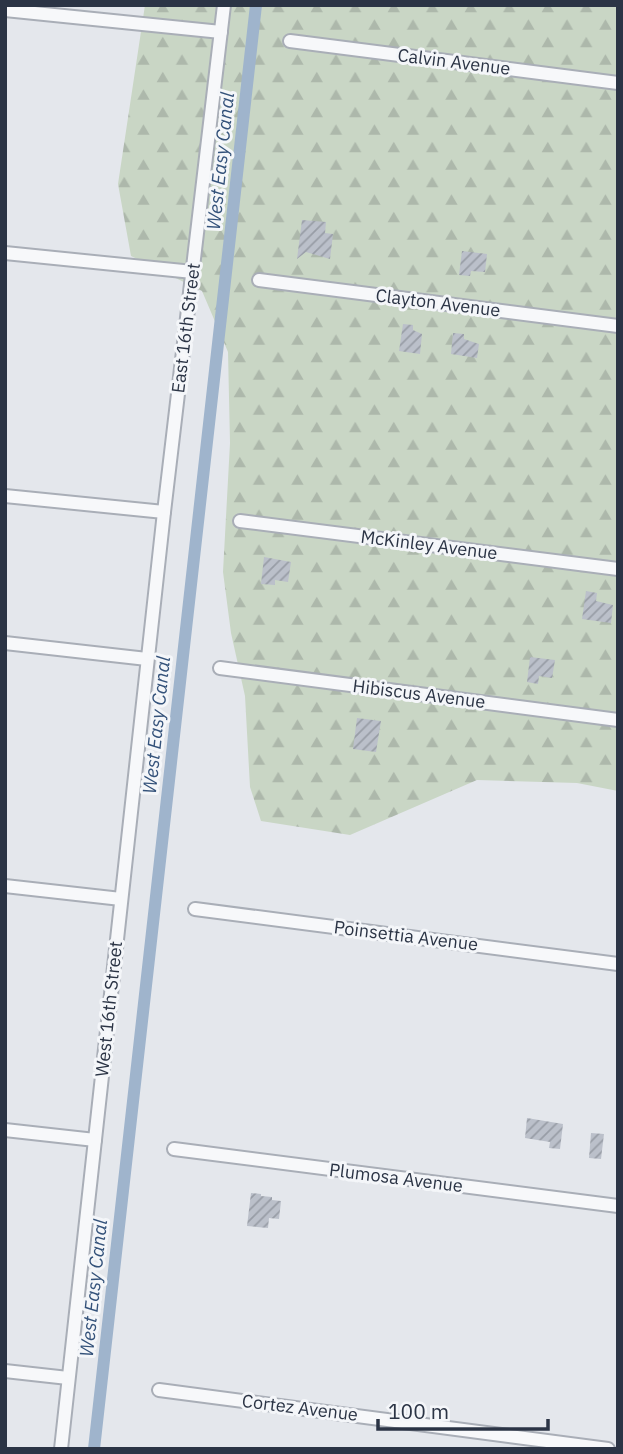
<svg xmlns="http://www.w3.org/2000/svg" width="623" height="1454" viewBox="0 0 623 1454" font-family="'IBM Plex Sans',sans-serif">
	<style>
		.forest { fill: url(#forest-firs) }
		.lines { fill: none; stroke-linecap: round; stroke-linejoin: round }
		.canal { stroke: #9fb4cc; stroke-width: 12 }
		.building { fill: url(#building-hatch) }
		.minor-casing { stroke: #a9aeb7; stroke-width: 16 }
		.minor { stroke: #f7f8fa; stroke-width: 12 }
		.labels { text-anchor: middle; stroke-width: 6; stroke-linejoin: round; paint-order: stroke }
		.street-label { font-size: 18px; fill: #2b3445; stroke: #f4f6f9 }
		.water-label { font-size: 19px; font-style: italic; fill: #34527a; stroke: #f4f6f9 }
	</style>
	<defs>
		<pattern id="forest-firs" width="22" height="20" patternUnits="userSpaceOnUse" patternTransform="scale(1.75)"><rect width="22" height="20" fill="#c9d6c5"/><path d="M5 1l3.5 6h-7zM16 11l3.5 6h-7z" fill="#adb8ab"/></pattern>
		<pattern id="building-hatch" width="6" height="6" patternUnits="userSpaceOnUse" patternTransform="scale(1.75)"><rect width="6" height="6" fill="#bbc0ca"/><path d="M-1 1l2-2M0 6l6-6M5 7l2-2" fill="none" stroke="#989da6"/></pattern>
	</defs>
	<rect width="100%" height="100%" fill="#e4e7ec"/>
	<path class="forest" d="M145,5H618V791L577,783L477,780L350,835L261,821L250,787L245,696L231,633L223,572L230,443L228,352L202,291L131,256L118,184Z"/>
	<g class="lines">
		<path class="canal" d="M94,1449L256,5"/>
	</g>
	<g class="building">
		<path d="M302,220L326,222L325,233L333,234L330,259L306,252L297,259Z"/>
		<path d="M462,251L487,254L485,272L471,271L470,276L459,275Z"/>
		<path d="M403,324L413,325V330L422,334L420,354L399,351Z"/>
		<path d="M453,333L464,334V339L479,344L477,358L451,354Z"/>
		<path d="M264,557L291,562L288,582L275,580V585L261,584Z"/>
		<path d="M586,591L597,593L596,601L613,605L611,623L582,619Z"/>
		<path d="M530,657L555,660L552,678L539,676L538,684L527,682Z"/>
		<path d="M357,718L381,721L376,752L353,749Z"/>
		<path d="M527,1118L563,1124L560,1149L549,1148L550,1142L525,1138Z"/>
		<path d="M591,1133L604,1134L601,1159L589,1158Z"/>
		<path d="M251,1193L261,1194V1196L272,1197V1200L281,1201L279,1219L269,1218L268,1228L247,1226Z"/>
	</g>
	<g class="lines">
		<g class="minor-casing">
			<g id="minor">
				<path d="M5,10L221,32"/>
				<path d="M290,41L618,83"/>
				<path d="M5,253L193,272"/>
				<path d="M259,280L618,326"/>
				<path d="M5,496L164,512"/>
				<path d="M240,521L618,569"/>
				<path d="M5,643L147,659"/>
				<path d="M220,668L618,720"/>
				<path d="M5,886L121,899"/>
				<path d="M195,909L618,964"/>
				<path d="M5,1130L95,1140"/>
				<path d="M174,1149L618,1206"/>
				<path d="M5,1371L68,1378"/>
				<path d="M159,1390L608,1449"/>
				<path d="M61,1449L164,512L224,5"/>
			</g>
		</g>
		<use href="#minor" class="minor"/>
	</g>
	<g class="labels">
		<g class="street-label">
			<text transform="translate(454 62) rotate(7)" y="6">Calvin Avenue</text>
			<text transform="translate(438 303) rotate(7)" y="6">Clayton Avenue</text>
			<text transform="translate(186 328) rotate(-83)" y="6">East 16th Street</text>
			<text transform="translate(429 545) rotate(7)" y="6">McKinley Avenue</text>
			<text transform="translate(419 694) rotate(7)" y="6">Hibiscus Avenue</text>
			<text transform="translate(406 936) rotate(7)" y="6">Poinsettia Avenue</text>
			<text transform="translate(109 1009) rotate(-84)" y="6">West 16th Street</text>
			<text transform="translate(396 1178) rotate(7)" y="6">Plumosa Avenue</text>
			<text transform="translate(300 1408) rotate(7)" y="6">Cortez Avenue</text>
		</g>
		<g class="water-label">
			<text transform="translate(220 161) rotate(-84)" y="7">West Easy Canal</text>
			<text transform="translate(156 725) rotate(-84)" y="7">West Easy Canal</text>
			<text transform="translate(93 1288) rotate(-84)" y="7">West Easy Canal</text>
		</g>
	</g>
	<rect width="623" height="1454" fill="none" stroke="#2b3445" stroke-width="14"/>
	<path d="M378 1419v10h170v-10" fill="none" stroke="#2b3445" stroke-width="3.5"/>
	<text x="388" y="1419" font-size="21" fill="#2b3445" stroke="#f4f6f9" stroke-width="5" paint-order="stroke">100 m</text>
</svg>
